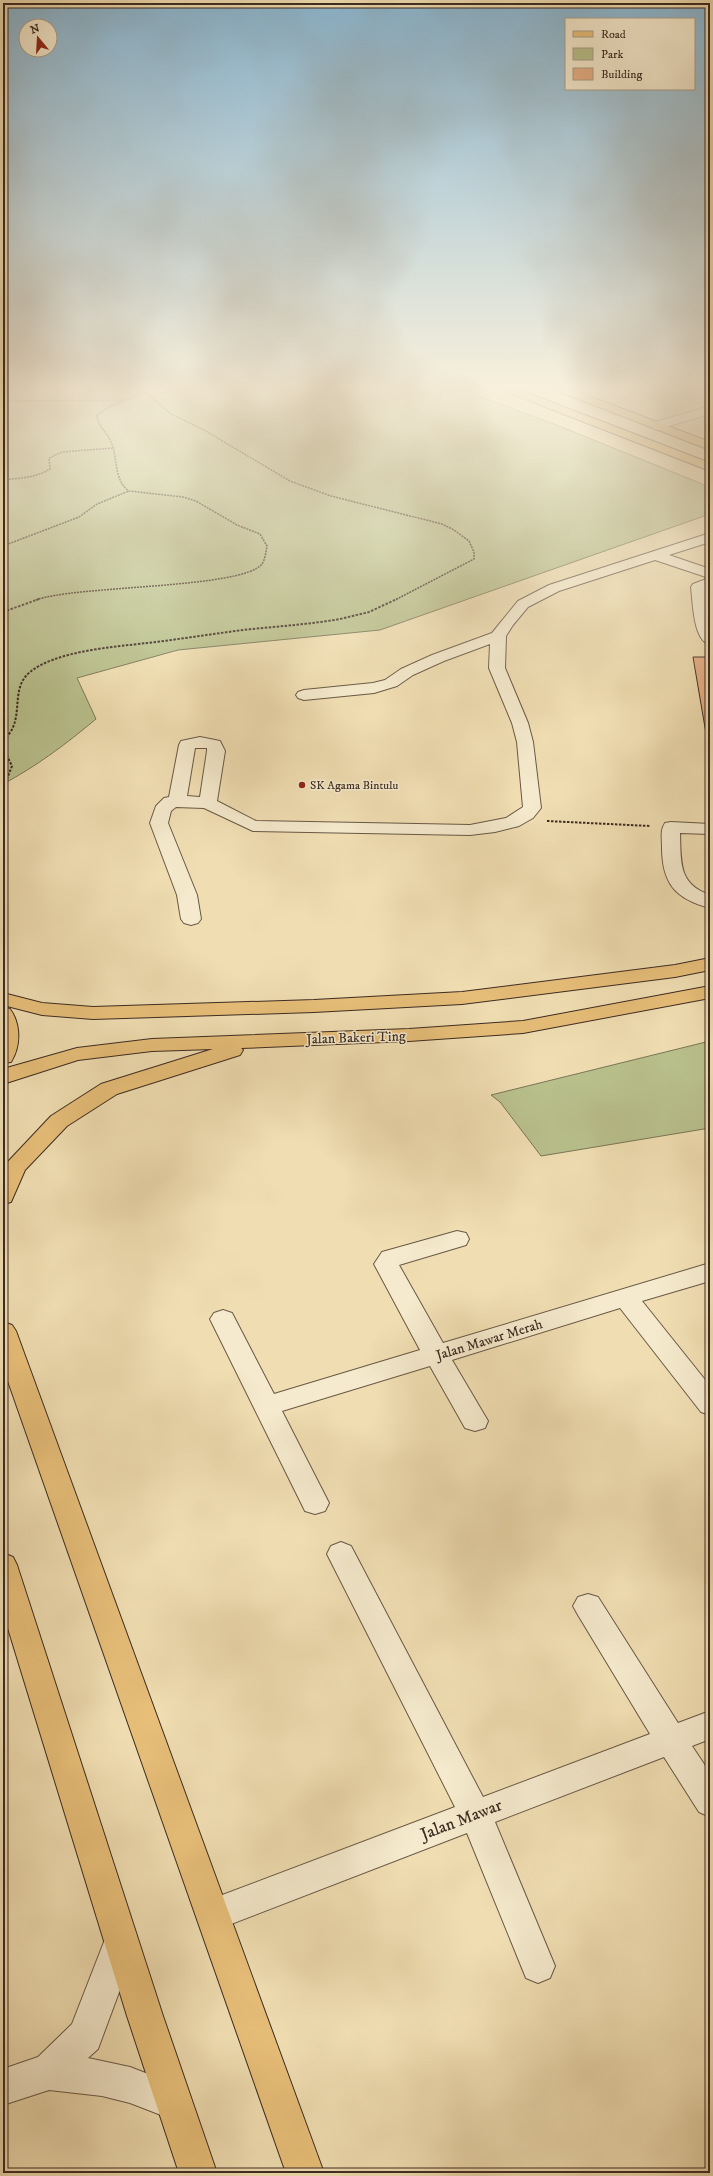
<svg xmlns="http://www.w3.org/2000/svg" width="713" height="2176" viewBox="0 0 713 2176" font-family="'IM FELL DW Pica',serif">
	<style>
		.green { fill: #b9c18d; stroke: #7a7658 }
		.building { fill: #e8af86; stroke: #3c2b22 }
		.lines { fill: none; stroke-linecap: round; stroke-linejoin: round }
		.minor-casing { stroke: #695846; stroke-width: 2 }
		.major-casing { stroke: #3c2b22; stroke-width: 2 }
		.path-far1 { stroke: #3c2b22; stroke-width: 1.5; stroke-dasharray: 2 1; stroke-linecap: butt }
		.path { stroke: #3c2b22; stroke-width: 2; stroke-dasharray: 2.5 1.5; stroke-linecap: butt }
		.minor { fill: #f5eacd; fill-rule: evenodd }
		.major { fill: #e8bf79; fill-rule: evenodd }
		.poi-dot { fill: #8f2418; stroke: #f5eacd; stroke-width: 1.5 }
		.labels { text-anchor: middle; stroke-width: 3; stroke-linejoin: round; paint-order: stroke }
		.far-poi-label { font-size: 12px; fill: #3c2b22; stroke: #f5eacd; text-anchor: start }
		.street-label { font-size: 14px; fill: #3c2b22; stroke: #f5eacd }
		.near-street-label { font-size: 17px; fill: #3c2b22; stroke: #f5eacd }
	</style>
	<rect width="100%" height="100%" fill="#f0deb2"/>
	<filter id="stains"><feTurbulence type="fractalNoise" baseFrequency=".005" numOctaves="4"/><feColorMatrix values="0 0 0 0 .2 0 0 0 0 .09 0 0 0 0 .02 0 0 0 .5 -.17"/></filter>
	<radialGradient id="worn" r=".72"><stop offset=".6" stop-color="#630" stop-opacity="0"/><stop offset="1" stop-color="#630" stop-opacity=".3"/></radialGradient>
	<g class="green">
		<path d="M3,387H453L549,422L700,483L710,489V514L380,630L178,650L77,678L96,719C66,744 37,766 3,784Z"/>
		<path d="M710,1041V1128L541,1156L500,1102L491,1095Z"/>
	</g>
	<path class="building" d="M693,657H710V757Z"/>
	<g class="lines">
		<g class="minor-casing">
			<g id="minor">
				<path d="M710,406V414L656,430L650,426L652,423Z"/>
				<path d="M710,533V542L669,555L710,569V587L706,589L710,614V645C693,640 693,603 691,587L693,584L709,578L655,560L559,591L528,607L513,625L506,636L505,668L528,723L533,742L541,808L533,818L519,826L495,832L470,835L253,831L204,808L176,807L171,811L168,823L197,895L201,919L198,923L191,925L184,923L181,919L177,895L150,823L156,806L164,798L169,797L179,745L181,741L200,737L220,741L225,751L217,801L256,821L470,825L506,818L523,807L517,742L512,723L489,668L490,644L444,661L413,675L397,686L374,693L304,700L298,698L296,695L298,692L304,690L373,683L385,680L401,669L432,655L492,633L518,601L549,585ZM195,748H207V751L200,797L187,796Z"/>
				<path d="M671,822L710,824V834L680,833C681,862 678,884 710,895V908C675,899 662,883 662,847C662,839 660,830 665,823Z"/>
				<path d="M457,1231L466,1233L469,1239L466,1245L399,1265L443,1343L710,1263V1281L642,1301L710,1386V1415L701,1412L620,1308L452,1360L488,1421L485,1428L475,1431L465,1428L430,1366L282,1411L329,1503L325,1511L315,1514L305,1511L210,1319L214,1313L223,1310L232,1313L274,1394L420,1350L374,1264L382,1252Z"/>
				<path d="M341,1542L351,1546L483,1797L650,1734L578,1615L573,1606L578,1597L588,1594L598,1597L678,1723L710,1711V1739L692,1746L710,1773V1817L699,1812L664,1757L495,1822L555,1966L550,1978L538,1983L526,1978L467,1833L213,1931L201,1927L196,1915L201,1903L455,1807L327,1554L331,1546Z"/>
				<path d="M121,1924L133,1929L138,1941L98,2049L88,2058L130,2067L187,2089L192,2102L187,2115L174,2120L130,2103L102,2096L49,2090L3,2105V2069L38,2057L72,2024L109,1929Z"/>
			</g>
		</g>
		<g class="major-casing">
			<g id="major">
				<path d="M494,387H512L710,463V471Z"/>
				<path d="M547,387H565L710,442V450Z"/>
				<path d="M710,958V970L675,977L462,1004L314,1012L93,1019L42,1015L3,1005V993L42,1003L93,1007L314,1000L462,992L675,965Z"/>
				<path d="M710,986V998L523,1033L409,1041L241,1048L243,1050L240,1055L117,1094L67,1126L25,1170L11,1202L3,1204V1167L51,1116L101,1084L213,1049L152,1051L78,1060L3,1084V1069L77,1048L152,1039L409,1029L523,1021Z"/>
				<path d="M3,1007L10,1009C21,1024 21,1046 11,1062L3,1063Z"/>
				<path d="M3,1322L12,1325L16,1331L324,2173H286L3,1367Z"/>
				<path d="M3,1553L13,1557L17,1565L163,2016L217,2173H179L127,2016L3,1612Z"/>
			</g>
		</g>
		<g class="path-far1">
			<path d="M146,392L171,414L204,430L290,481L331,496L442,524L454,530L469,541L474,552V559L395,600"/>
			<path d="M3,401L124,400"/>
			<path d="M3,480C19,478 36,478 50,469L49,458L62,452L113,448"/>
			<path d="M3,546L79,517L97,504L129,491"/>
			<path d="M36,600C76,585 242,589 262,564C265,560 266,551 267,546L260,534L237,525L196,501L183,497L129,491C113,480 118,456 111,442C107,432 98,427 97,415L109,407L146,392V387"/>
		</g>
		<g class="path">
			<path d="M3,612L39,599"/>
			<path d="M3,740C27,721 8,690 30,672C56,651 113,647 147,643C182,639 217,633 252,629C282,626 311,624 340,619L369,612L397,599"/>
			<path d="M3,748L12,766L3,789"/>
			<path d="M547,821L650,826"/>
		</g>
		<use href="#minor" class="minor"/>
		<use href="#major" class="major"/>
	</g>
	<linearGradient id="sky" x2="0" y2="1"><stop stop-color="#8ab7d3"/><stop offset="0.56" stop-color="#f8f0dc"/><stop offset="1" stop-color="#f8f0dc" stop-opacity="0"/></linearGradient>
	<rect width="713" height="692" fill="url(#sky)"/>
	<circle class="poi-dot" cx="302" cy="785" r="4"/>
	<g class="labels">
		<g class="far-poi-label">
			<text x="310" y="789">SK Agama Bintulu</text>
		</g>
		<g class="street-label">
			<text transform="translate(356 1037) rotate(-2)" y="5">Jalan Bakeri Ting</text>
			<text transform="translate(489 1339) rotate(-17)" y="5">Jalan Mawar Merah</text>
		</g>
		<g class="near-street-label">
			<text transform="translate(461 1819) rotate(-21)" y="6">Jalan Mawar</text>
		</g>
	</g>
	<rect width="713" height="2176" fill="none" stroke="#f0deb2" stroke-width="16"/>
	<rect x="4" y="4" width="705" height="2168" fill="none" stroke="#3c2b22" stroke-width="2"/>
	<rect x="8" y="8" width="697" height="2160" fill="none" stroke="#3c2b22"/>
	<rect x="565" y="18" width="130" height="72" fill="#f5eacd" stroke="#ab9e89"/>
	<rect x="573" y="31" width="20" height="6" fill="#e8bf79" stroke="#ab9e89"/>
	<text x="601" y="38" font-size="12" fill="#3c2b22">Road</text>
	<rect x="573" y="48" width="20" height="12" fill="#b9c18d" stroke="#ab9e89"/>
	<text x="601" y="58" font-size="12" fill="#3c2b22">Park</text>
	<rect x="573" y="68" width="20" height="12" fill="#e8af86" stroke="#ab9e89"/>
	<text x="601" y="78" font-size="12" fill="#3c2b22">Building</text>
	<g transform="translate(38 38) rotate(342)"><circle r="19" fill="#f5eacd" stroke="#ab9e89"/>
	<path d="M0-3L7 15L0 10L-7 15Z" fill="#8f2418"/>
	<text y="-6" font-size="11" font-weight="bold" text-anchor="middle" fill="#3c2b22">N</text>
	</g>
	<rect width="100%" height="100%" filter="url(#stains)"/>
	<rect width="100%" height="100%" fill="url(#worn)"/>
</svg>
